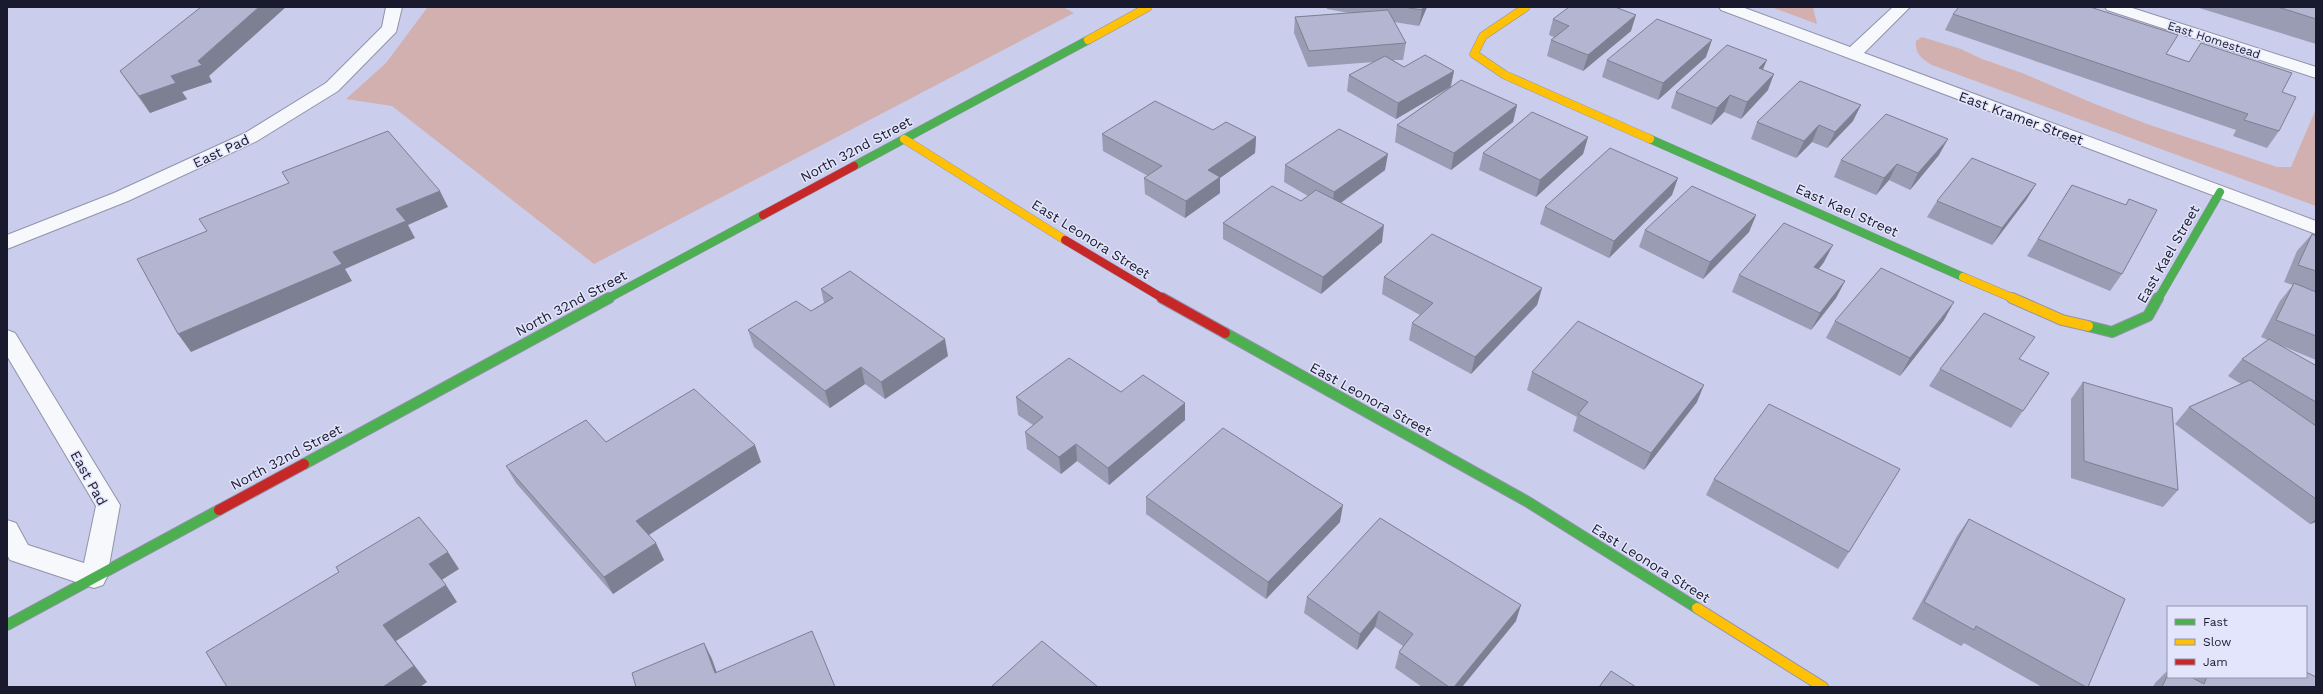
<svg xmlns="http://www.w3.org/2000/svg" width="2323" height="694" viewBox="0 0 2323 694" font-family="'Work Sans',sans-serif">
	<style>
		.green { fill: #d2b0b0 }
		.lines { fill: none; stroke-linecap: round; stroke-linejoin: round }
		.street-casing { stroke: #9193aa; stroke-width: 2 }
		.fast-far1-casing { stroke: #9193aa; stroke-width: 9 }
		.fast-casing { stroke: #9193aa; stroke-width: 12 }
		.slow-far1-casing { stroke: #9193aa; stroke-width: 9 }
		.slow-casing { stroke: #9193aa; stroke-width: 12 }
		.jam-far1-casing { stroke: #9193aa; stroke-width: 9 }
		.jam-casing { stroke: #9193aa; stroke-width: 12 }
		.street { fill: #f7f8fc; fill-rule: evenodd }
		.fast-far1 { stroke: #4caf50; stroke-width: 8 }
		.fast { stroke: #4caf50; stroke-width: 10 }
		.slow-far1 { stroke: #ffc107; stroke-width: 8 }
		.slow { stroke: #ffc107; stroke-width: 10 }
		.jam-far1 { stroke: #c62828; stroke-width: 8 }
		.jam { stroke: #c62828; stroke-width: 10 }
		.wall { fill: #9a9cb4 }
		.shaded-wall { fill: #7d7f92 }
		.building { fill: #b3b5d1; stroke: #7d7f92 }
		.labels { text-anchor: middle; stroke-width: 3; stroke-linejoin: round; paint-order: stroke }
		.far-street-label { font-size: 12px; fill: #1a1a2e; stroke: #e3e5fc }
		.street-label { font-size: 14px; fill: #1a1a2e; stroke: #e3e5fc }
	</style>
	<rect width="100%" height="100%" fill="#cacdeb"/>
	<g class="green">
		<path d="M1063,7L1074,13L594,264L392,106L346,99L386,63L427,8Z"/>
		<path d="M1771,7H1813L1817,24Z"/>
		<path d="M1922,37L1961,49L1982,59L2022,73L2095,104L2147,124L2277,167H2291L2316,109V206L1932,65C1921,58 1915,54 1916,41Z"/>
	</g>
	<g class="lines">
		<g class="street-casing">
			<g id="street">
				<path d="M386,7H402L396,32L338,91L257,141L128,201L7,249V235L114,193L245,133L326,83L382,27Z"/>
				<path d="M1719,7H1742L1850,47L1893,7H1910L1864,53L2316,221V234L1721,10Z"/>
				<path d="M2105,7H2129L2316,67V78L2107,10Z"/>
				<path d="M7,330L15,333L120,505L107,577L103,585L94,588L10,560L7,555V520L16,523L28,545L84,563L96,506L7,356Z"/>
			</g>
		</g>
		<g class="fast-far1-casing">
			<g id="fast-far1">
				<path d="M1650,139L1963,277"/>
				<path d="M854,166L1088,40"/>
				<path d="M607,299L763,215"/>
				<path d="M2158,299L2220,192"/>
			</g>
		</g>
		<g class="fast-casing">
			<g id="fast">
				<path d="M2088,326L2112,332L2148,316L2158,298"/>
				<path d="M1225,333L1528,502L1697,608"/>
				<path d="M304,464L609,298"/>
				<path d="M7,625L219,510"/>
			</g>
		</g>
		<g class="slow-far1-casing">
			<g id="slow-far1">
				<path d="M1526,7L1483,36L1474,54L1505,75L1650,139"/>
				<path d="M1088,40L1148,7"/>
				<path d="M904,139L1065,240"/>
				<path d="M1963,277L2015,299"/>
			</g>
		</g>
		<g class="slow-casing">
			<g id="slow">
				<path d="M2012,298L2062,320L2088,326"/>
				<path d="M1697,608L1823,687"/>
			</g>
		</g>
		<g class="jam-far1-casing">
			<g id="jam-far1">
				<path d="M763,215L854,166"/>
				<path d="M1065,240L1164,299"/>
			</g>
		</g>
		<g class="jam-casing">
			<g id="jam">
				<path d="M1162,298L1225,333"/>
				<path d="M219,510L304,464"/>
			</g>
		</g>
		<use href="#street" class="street"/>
		<use href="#fast-far1" class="fast-far1"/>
		<use href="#fast" class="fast"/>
		<use href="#slow-far1" class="slow-far1"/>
		<use href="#slow" class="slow"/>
		<use href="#jam-far1" class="jam-far1"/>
		<use href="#jam" class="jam"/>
	</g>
	<g class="wall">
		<path d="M1327,7H1427L1419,26L1394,22L1406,43L1403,60H1393L1404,67L1454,71L1451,87L1517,105L1513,122L1451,170L1395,142L1397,125L1449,88L1396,119L1347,91L1349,75L1374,62L1308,67L1294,33L1295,17L1349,13L1327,9Z"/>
		<path d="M2196,7H2316V44Z"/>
		<path d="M1953,14L2166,54L2189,62L2201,43L2282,92L2279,131L2267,148L2233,136L2236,130L1945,30Z"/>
		<path d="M1553,19L1631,31L1583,71L1547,56L1551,40L1554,37L1549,35Z"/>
		<path d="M1706,57L1658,100L1602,77L1607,60Z"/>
		<path d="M1763,70L1768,90L1741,119L1724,112L1711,125L1671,108L1676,92Z"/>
		<path d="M120,71L209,76L212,82L182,92L187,99L150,113L131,87Z"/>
		<path d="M1853,121L1827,148L1812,142L1796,158L1751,139L1757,122Z"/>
		<path d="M1213,130L1256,137L1255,153L1220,178V193L1185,218L1145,194L1144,178L1148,176L1103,151L1102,134Z"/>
		<path d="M1588,137L1583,154L1536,197L1479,170L1483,153Z"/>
		<path d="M1939,155L1910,190L1889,180L1876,195L1834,177L1841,160Z"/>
		<path d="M1285,165L1385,170L1341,203L1382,242L1321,294L1223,239V223L1301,201L1308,196L1284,182Z"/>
		<path d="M2036,184L2026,200L1992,245L1927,217L1937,201Z"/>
		<path d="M2072,185L2122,274L2110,291L2027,256Z"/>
		<path d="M1672,195L1609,258L1540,224L1545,207Z"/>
		<path d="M1756,215L1749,232L1703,279L1639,247L1645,230Z"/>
		<path d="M2312,234L2316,236V360L2275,343L2315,365L2316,364V522L2310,524L2175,424L2189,407L2241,384L2228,376L2242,359L2268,340L2261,337L2280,301L2293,285L2284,282L2297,251Z"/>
		<path d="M1824,262L1819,269L1845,281L1836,298L1811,330L1732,292L1739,275Z"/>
		<path d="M1384,277L1542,288L1537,305L1471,374L1409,340L1412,323L1420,315L1382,294Z"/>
		<path d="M821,289L948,356L885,399L865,384L830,408L754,347L748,330L811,311L824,303Z"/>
		<path d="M1944,320L1900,376L1826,338L1835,321Z"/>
		<path d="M2020,359L2049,373L2011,428L1929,386L1940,369Z"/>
		<path d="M1532,372L1697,402L1644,470L1573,431L1577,417L1527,390Z"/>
		<path d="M2083,382L2178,490L2163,507L2071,478V399Z"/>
		<path d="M1121,392L1185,403V420L1109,485L1077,461L1061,474L1027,449L1025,432L1033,425L1018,415L1016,397Z"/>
		<path d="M606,442L761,462L649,535L664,560L613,594L516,483L506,466Z"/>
		<path d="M1714,479L1849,552L1838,569L1706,495Z"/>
		<path d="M1146,497L1340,522L1266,599L1146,514Z"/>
		<path d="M1969,519L2088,687H2042L1964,643L1961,646L1912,619L1957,536Z"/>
		<path d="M1307,597L1516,621L1462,687H1422L1395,668L1399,652L1403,646L1375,627L1357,650L1304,613Z"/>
		<path d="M2168,670V677L2195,680L2196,677H2306L2316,687H2153L2155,683Z"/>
	</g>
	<g class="shaded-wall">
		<path d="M259,7H286L209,76L212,82L182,92L187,99L150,113L139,96L171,76L198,61Z"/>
		<path d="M1423,7H1427L1419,26L1422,10Z"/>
		<path d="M1636,15L1631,31L1583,71L1588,55Z"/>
		<path d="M1712,40L1706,57L1658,100L1663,83Z"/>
		<path d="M1767,60L1760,76L1759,68Z"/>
		<path d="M1454,71L1450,87L1396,119L1398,103Z"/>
		<path d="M1774,74L1768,90L1741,119L1747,102Z"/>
		<path d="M1730,95L1724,112L1711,125L1717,108Z"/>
		<path d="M1517,105L1513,122L1451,170L1454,153Z"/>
		<path d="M1861,105L1853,121L1827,148L1835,132Z"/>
		<path d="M1819,125L1812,142L1796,158L1804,141Z"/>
		<path d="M1256,137L1255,153L1220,178V193L1185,218L1186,201L1208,170Z"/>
		<path d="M1588,137L1583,154L1536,197L1540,180Z"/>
		<path d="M1948,139L1939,155L1910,190L1918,173Z"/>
		<path d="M1388,154L1385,170L1332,209L1334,192Z"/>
		<path d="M1897,164L1889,180L1876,195L1884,178Z"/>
		<path d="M1678,178L1672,195L1609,258L1614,241Z"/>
		<path d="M2036,184L2026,200L1992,245L2002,228Z"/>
		<path d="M440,191L448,207L408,225L415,238L345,269L352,281L191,352L178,334L333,252L396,209Z"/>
		<path d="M1756,215L1749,232L1703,279L1710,262Z"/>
		<path d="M1384,225L1382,242L1321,294L1323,277Z"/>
		<path d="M1833,245L1824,262L1806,284L1814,267Z"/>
		<path d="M1845,281L1836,298L1811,330L1820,313Z"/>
		<path d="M1542,288L1537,305L1471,374L1475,357Z"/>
		<path d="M1954,302L1944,320L1900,376L1910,358Z"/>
		<path d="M945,339L948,356L885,399L881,382Z"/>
		<path d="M861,367L865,384L830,408L825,391Z"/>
		<path d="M1704,385L1697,402L1644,470L1651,453Z"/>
		<path d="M1185,403V420L1109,485L1108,468Z"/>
		<path d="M1076,444L1077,461L1061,474L1059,457Z"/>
		<path d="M755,445L761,462L644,538L636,521Z"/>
		<path d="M1343,505L1340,522L1266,599L1268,582Z"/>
		<path d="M2316,519V522L2310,524Z"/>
		<path d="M656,543L664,560L613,594L604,577Z"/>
		<path d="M448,552L459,569L440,581L429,564Z"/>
		<path d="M446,585L457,602L396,641L427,682L420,687H383V625Z"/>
		<path d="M1521,605L1516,621L1462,687H1454Z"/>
		<path d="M1379,611L1375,627L1357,650L1360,634Z"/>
		<path d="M704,643L712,659L722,687L715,673Z"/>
	</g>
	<g class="building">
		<path d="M201,7H259L198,61L202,65L171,76L176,83L139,96L120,71Z"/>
		<path d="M1403,7H1423L1422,10Z"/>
		<path d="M1569,7H1615L1636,15L1588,55L1551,40L1569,26L1553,19Z"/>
		<path d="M1959,7H2090L2178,35L2166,54L2189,62L2201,43L2292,73L2282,92L2296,97L2279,131L2244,120L2248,114L1953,14Z"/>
		<path d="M2278,7H2316V19Z"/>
		<path d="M1388,10L1406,43L1309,51L1295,17Z"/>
		<path d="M1657,19L1712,40L1663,83L1607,60Z"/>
		<path d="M1727,45L1767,60L1759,68L1774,74L1747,102L1730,95L1717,108L1676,92Z"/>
		<path d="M1425,55L1454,71L1398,103L1349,75L1385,56L1404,67Z"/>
		<path d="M1461,80L1517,105L1454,153L1397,125Z"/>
		<path d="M1800,81L1861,105L1835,132L1819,125L1804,141L1757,122Z"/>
		<path d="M1155,101L1213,130L1226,122L1256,137L1208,170L1220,177L1186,201L1144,178L1162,166L1102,134Z"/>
		<path d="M1532,112L1588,137L1540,180L1483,153Z"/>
		<path d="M1886,114L1948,139L1918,173L1897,164L1884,178L1841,160Z"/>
		<path d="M1339,129L1388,154L1334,192L1285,165Z"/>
		<path d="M388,131L440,191L396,209L406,221L333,252L342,264L178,334L137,259L207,231L199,219L289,183L282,172Z"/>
		<path d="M1610,148L1678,178L1614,241L1545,207Z"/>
		<path d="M1972,158L2036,184L2002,228L1937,201Z"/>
		<path d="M2072,185L2126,205L2129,199L2157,210L2122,274L2038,239Z"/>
		<path d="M1272,186L1301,201L1316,190L1384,225L1323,277L1223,223Z"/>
		<path d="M1692,186L1756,215L1710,262L1645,230Z"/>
		<path d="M1784,223L1833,245L1814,267L1845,281L1820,313L1739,275Z"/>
		<path d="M1432,234L1542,288L1475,357L1412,323L1433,303L1384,277Z"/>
		<path d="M2312,234L2316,236V271L2298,265Z"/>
		<path d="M1881,268L1954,302L1910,358L1835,321Z"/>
		<path d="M850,271L945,339L881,382L861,367L825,391L748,330L796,301L811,311L833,298L821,289Z"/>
		<path d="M2294,283L2316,292V336L2276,320Z"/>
		<path d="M1984,313L2035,337L2019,359L2049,373L2023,411L1940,369Z"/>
		<path d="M1578,321L1704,385L1651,453L1578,414L1588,402L1532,372Z"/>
		<path d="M2269,339L2315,365L2316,364V402L2242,359Z"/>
		<path d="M1069,358L1121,392L1143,375L1185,403L1108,468L1076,444L1059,457L1025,432L1043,417L1016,397Z"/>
		<path d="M2250,380L2316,426V499L2189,407Z"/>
		<path d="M2083,382L2172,408L2178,490L2084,461Z"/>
		<path d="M694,389L755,445L636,521L656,543L604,577L506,466L586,420L606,442Z"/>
		<path d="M1769,404L1900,469L1849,552L1714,479Z"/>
		<path d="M1223,428L1343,505L1268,582L1146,497Z"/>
		<path d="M419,517L448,552L429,564L446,585L383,625L414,666L383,687H227L206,652L339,572L336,567Z"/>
		<path d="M1380,518L1521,605L1454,687H1449L1399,652L1413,634L1379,611L1360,634L1307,597Z"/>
		<path d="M1969,519L2125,599L2088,687H2086L1976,626L1974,630L1924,602Z"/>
		<path d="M812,631L835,687H636L632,673L704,643L715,673Z"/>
		<path d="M1042,641L1098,687H991Z"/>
		<path d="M1611,671L1636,687H1599Z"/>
		<path d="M2306,672L2316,677V687H2162L2168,674V677H2191L2204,684L2207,677H2306Z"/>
	</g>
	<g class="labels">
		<g class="far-street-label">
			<text transform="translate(2214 40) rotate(18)" y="4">East Homestead</text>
		</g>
		<g class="street-label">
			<text transform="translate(2021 118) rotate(20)" y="5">East Kramer Street</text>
			<text transform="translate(856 149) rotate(-28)" y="5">North 32nd Street</text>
			<text transform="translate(221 151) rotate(-25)" y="5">East Pad</text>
			<text transform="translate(1847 210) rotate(24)" y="5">East Kael Street</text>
			<text transform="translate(1091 239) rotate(32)" y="5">East Leonora Street</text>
			<text transform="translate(2168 254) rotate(-60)" y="5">East Kael Street</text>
			<text transform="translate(571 303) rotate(-28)" y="5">North 32nd Street</text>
			<text transform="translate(1371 399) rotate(29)" y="5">East Leonora Street</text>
			<text transform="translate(286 457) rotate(-28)" y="5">North 32nd Street</text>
			<text transform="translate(89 478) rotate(61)" y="5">East Pad</text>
			<text transform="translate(1651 563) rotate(32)" y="5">East Leonora Street</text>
		</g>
	</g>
	<rect width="2323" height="694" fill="none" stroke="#1a1a2e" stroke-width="16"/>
	<rect x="2167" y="606" width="140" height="72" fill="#e3e5fc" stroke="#9394aa"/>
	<rect x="2175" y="619" width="20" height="6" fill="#4caf50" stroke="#9394aa"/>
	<text x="2203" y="626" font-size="12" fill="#1a1a2e">Fast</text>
	<rect x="2175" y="639" width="20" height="6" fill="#ffc107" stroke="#9394aa"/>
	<text x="2203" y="646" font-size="12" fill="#1a1a2e">Slow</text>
	<rect x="2175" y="659" width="20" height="6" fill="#c62828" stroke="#9394aa"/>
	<text x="2203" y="666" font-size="12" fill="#1a1a2e">Jam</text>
</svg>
